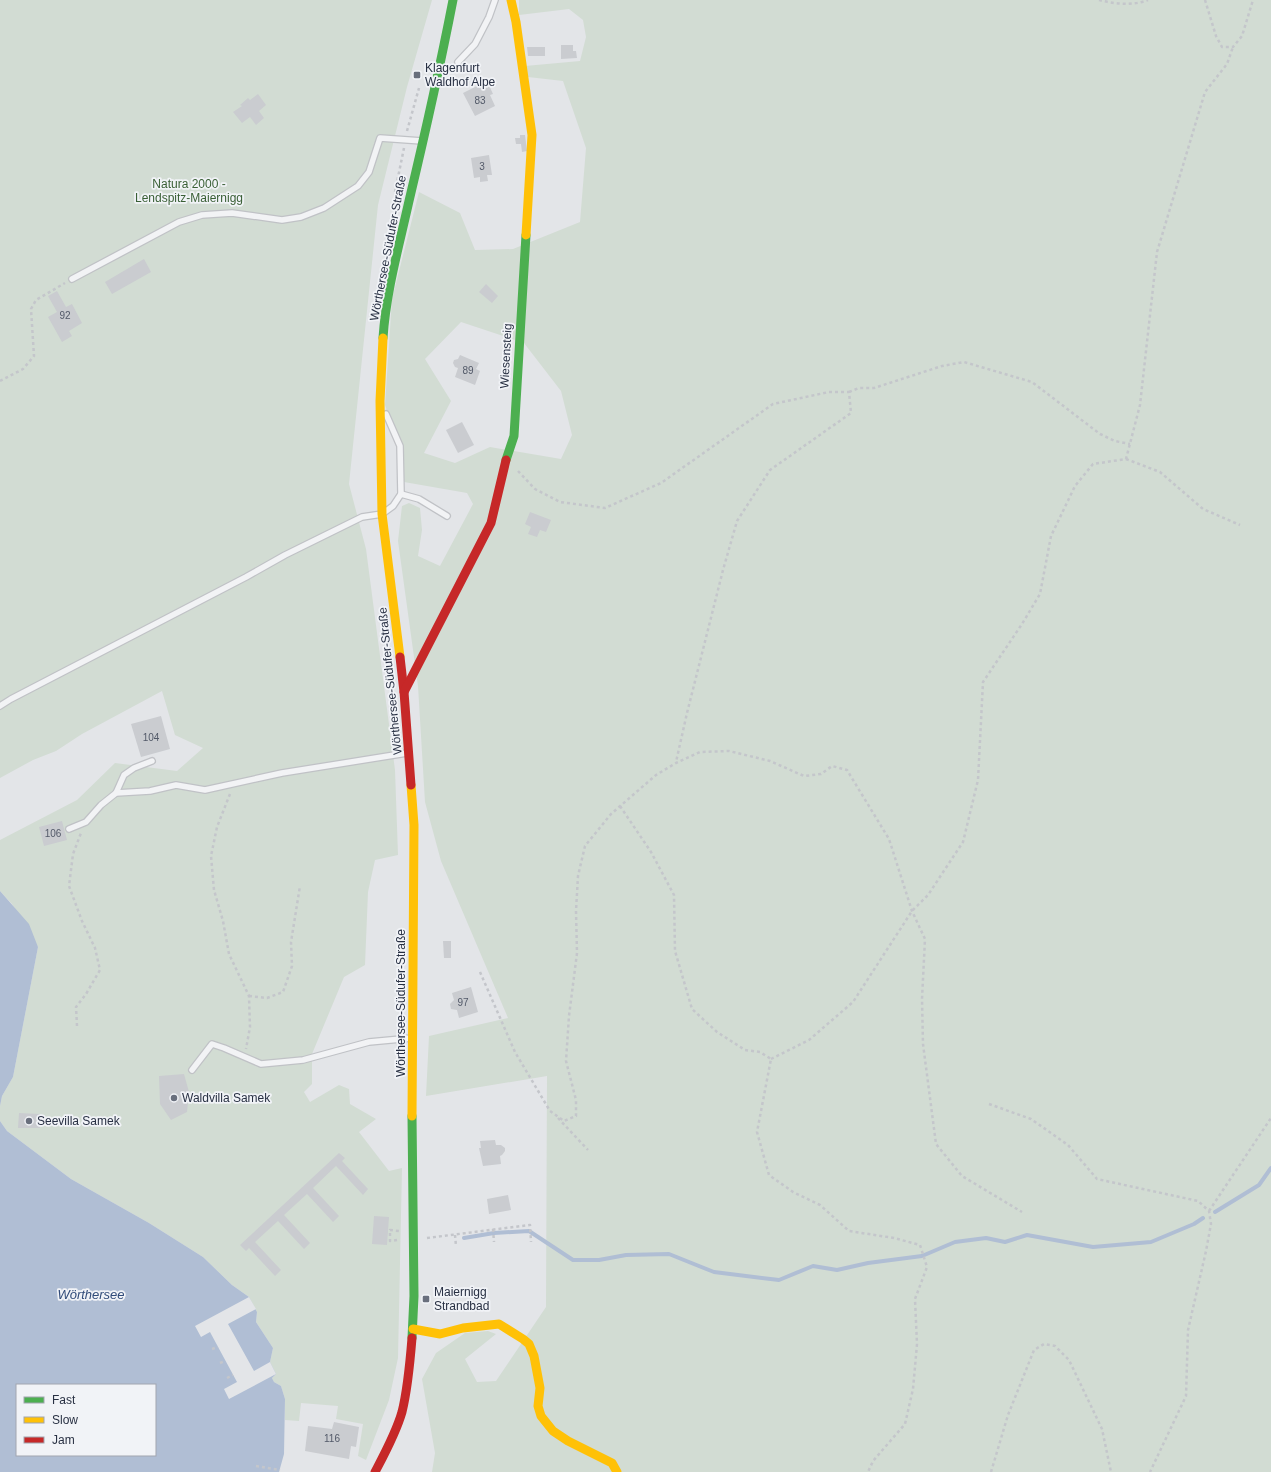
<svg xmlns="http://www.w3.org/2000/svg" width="1271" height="1472" viewBox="0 0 1271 1472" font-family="Helvetica,sans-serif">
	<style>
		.green { fill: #d2dcd3; fill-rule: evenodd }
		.water { fill: #b0bed4; fill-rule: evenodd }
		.pier { fill: #e3e5e8 }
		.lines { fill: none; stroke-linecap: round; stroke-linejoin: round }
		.stream { stroke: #b0bed4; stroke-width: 4 }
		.building { fill: #caccd0 }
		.lane-casing { stroke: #c0c2c6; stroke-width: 8 }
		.path { stroke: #c4c6cb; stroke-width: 2.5; stroke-dasharray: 3 3; stroke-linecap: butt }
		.lane { stroke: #f2f3f5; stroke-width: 5.5 }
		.fast { stroke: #4caf50; stroke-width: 9 }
		.slow { stroke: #ffc107; stroke-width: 9 }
		.jam { stroke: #c62828; stroke-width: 9 }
		.poi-dot { fill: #696f7d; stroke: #f1f3f7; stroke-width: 1.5 }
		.labels { text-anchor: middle; stroke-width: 3.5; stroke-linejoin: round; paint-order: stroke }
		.number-label { font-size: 10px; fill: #525968 }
		.poi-label { font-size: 12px; fill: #283043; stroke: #f1f3f7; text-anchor: start }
		.park-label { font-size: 12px; fill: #395f35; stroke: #f1f3f7 }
		.street-label { font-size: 12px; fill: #283043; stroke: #f1f3f7 }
		.water-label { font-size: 13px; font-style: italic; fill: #304b79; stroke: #f1f3f7 }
	</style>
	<rect width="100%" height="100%" fill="#e3e5e8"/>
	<g class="green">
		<path d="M0,0H432L407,87L378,205L349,484L366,549L395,770L398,855L375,860L368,892L365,965L344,977L312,1054V1084L304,1092L310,1102L339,1085L349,1089L350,1104L376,1119L359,1132L389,1171L402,1168L398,1358L389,1400L366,1460L358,1456L363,1424L336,1419L338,1406L301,1403L299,1421L285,1420V1399L281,1386L274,1382L272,1378L276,1374L270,1362L273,1348L256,1322L257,1312L249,1297L232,1285L203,1257L149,1223L71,1179L7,1131L0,1121V1106L2,1096L13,1077L38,947L12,904L0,891V840L77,800L115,763L177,771L203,748L175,735L162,691L82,734L56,751L33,760L0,778Z"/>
		<path d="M519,0H1271V1472H432L435,1453L422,1379L436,1353L465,1333L488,1331L496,1334L465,1359L477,1382L496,1381L546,1307L547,1076L426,1096L429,1036L508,1018L441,861L425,802L418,686L398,541L402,506L409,503L420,508L422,530L418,556L440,566L473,504L467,493L404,482L403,456L385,405L392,299L419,192L460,213L475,250L513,249L580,222L586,148L563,81L528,77L525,66L580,61L586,37L583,20L569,9L519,15ZM461,322L524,343L561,391L572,435L561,459L490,447L455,463L424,453L451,401L425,359Z"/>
	</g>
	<g class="water">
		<path d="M0,891L29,924L38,947L13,1077L2,1096L0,1106Z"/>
		<path d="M0,1121L7,1131L71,1179L149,1223L203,1257L232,1285L249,1297L257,1312L256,1322L273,1348L270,1362L276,1374L272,1378L274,1382L281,1386L285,1399L284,1454L279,1472H0ZM17,1385H155V1455H17Z"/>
	</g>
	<path class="pier" d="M249,1297L256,1309L228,1324L254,1371L270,1362L276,1374L229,1399L224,1389L237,1382L210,1332L201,1337L195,1326Z"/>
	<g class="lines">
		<g class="stream">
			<path d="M1215,1212L1259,1185L1271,1168"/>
			<path d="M464,1238L494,1233L529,1231L573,1260H599L626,1255L669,1254L714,1272L779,1280L813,1266L837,1270L868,1263L922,1256L955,1242L986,1238L1005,1242L1027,1235L1093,1247L1151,1242L1194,1224L1203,1218"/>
		</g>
	</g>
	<g class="building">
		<path d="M561,45H573V51H576L577,58L561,59Z"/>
		<path d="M527,47H545V56H528Z"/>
		<path d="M487,81L493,94L490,95L495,106L475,116L463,93Z"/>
		<path d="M258,94L266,105L259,111L264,118L256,125L250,117L242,123L233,112L242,106L240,105L248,98L250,100Z"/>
		<path d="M520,135H525L527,151L522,152L521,144H516L515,138H520Z"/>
		<path d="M489,155L492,175H487L488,181L480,182V177L474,178L471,158Z"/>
		<path d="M144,259L151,272L112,294L105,282Z"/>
		<path d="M486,284L498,296L492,303L479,292Z"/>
		<path d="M57,291L66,307L72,304L82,323L69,331L72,336L62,342L48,317L57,312L48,296Z"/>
		<path d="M460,355L479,363L476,369L480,371L475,385L455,377L458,368L455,367L453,363L454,360L458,359Z"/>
		<path d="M462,422L474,445L458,453L446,430Z"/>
		<path d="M530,512L551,520L546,532L540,530L537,537L528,534L531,527L525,524Z"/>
		<path d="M161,716L170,749L141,757L131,724Z"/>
		<path d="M62,821L67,840L44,846L39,827Z"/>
		<path d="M443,941H451V958H444Z"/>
		<path d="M471,987L478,1012L459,1018L457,1010L451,1009L450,1004L454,1000L452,993Z"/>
		<path d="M184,1074L189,1092L187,1112L171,1120L160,1104L159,1076Z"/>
		<path d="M19,1113L40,1114V1128H18Z"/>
		<path d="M495,1140L496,1145H501L505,1148V1151L502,1155L500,1156L501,1164L483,1166L479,1148H481L480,1141Z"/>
		<path d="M339,1153L345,1158L342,1161L368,1189L363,1195L336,1166L313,1188L339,1216L333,1222L307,1194L284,1215L310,1243L304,1249L278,1221L255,1242L281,1270L275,1276L249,1248L246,1251L240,1245Z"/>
		<path d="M508,1195L511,1210L489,1214L487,1199Z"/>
		<path d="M374,1216L389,1217L387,1245L372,1244Z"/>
		<path d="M334,1422L359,1427L356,1447L351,1446L349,1459L305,1451L308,1426L332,1429Z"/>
	</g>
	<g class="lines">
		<g class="lane-casing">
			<g id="lane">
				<path d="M458,62L475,44L489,17L495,0"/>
				<path d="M72,279L179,222L202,215L232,213L282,220L301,217L324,208L358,186L369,172L380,138L422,141"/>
				<path d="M401,494L419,499L447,516"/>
				<path d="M0,706L11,699L246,577L285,555L362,517L382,514L393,506L401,494L400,446L386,414"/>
				<path d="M116,793L124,775L134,768L152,761"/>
				<path d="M69,829L86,822L101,805L116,793L150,791L176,785L205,790L282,773L407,753"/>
				<path d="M192,1070L212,1044L224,1048L261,1064L303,1060L369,1042L412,1038"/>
			</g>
		</g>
		<g class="path">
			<path d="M1099,0C1115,4 1133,6 1148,0"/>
			<path d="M1205,0L1216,36L1222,47H1233L1242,36L1253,0"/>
			<path d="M407,131L419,88"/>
			<path d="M395,192L404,148"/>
			<path d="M0,381L23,369L34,356L31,309L36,300L65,283"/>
			<path d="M849,392L859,388H874L942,366L964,362L1032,382L1100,434L1115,441L1130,444"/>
			<path d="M1126,459L1160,472L1203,509L1240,525"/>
			<path d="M518,471L535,489L560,502L605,508L661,483L773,404L829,392H849L851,413L770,470L737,521L723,570L687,713L676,762"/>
			<path d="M230,794L217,827L211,856L214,890L223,921L229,954L249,996L250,1027L246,1049"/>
			<path d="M620,806L651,852L674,895L675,951L692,1009L717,1032L745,1050L760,1052L771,1059L757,1132L769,1175L793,1192L820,1205L849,1231L894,1238L920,1245L927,1267L915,1299L917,1344L915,1367L913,1389L905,1424L873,1461L868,1472"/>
			<path d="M480,972L515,1052L550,1111L564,1121L576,1116V1100L566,1061L569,1016L577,953L576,911L578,876L585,846L611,814L656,775L676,763L700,752L729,751L770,761L804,776L821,774L832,766L847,770L889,839L912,911L925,939L922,999L923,1044L936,1144L962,1176L1022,1212"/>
			<path d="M249,996L267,998L283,992L292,966L291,942L300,886"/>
			<path d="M77,1026L76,1007L86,994L100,970L95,948L82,921L69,886L73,854L81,833"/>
			<path d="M771,1059L809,1040L853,1002L912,911L928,895L963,842L978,780L983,682L1022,624L1040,594L1051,536L1075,486L1093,464L1126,459L1140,405L1157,252L1205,92L1227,64L1233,47"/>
			<path d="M989,1104L1031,1119L1068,1145L1097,1179L1198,1201L1209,1211L1211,1224L1206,1251L1188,1330L1186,1396L1150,1472"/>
			<path d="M558,1118L588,1150"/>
			<path d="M1209,1211L1271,1118"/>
			<path d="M493,1229L494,1242"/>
			<path d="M455,1235L456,1246"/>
			<path d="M427,1238L530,1225L531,1242"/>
			<path d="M397,1240L390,1241V1230L399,1231"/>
			<path d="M212,1349L218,1347"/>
			<path d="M220,1363L225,1361"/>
			<path d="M227,1378L233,1375"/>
			<path d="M256,1466L280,1470"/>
			<path d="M991,1472L1008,1415L1034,1350L1044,1344L1055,1346L1069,1360L1102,1429L1111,1472"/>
		</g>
		<use href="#lane" class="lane"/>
		<g class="fast">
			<path d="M383,338C386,292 399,246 409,201C425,134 440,67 453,0"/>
			<path d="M506,460L514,436L526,235"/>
			<path d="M412,1338L414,1296L412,1116"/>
		</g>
		<g class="slow">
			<path d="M511,0L516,22L532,135L526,235"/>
			<path d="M383,338L380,401L382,514L400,657"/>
			<path d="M411,785L414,825L412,1116"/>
			<path d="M413,1329L440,1334L463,1328L499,1324L523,1339L529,1344L534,1356L540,1388L538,1406L541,1416L553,1431L568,1441L612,1463L617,1472"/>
		</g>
		<g class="jam">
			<path d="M400,657L404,692L411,785"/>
			<path d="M404,692L491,523L506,460"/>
			<path d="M375,1472C385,1453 396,1433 402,1412C408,1388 410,1363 412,1338"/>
		</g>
	</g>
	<g class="poi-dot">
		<rect x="413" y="71" width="8" height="8" rx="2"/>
		<circle cx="174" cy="1098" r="4"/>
		<circle cx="29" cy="1121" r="4"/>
		<rect x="422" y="1295" width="8" height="8" rx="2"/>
	</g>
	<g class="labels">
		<g class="number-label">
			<text x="480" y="104">83</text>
			<text x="482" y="170">3</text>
			<text x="65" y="319">92</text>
			<text x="468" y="374">89</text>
			<text x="151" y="741">104</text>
			<text x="53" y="837">106</text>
			<text x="463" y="1006">97</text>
			<text x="332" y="1442">116</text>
		</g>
		<g class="poi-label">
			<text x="425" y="72">Klagenfurt<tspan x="425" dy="14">Waldhof Alpe</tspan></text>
			<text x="182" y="1102">Waldvilla Samek</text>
			<text x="37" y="1125">Seevilla Samek</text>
			<text x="434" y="1296">Maiernigg<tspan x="434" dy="14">Strandbad</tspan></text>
		</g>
		<g class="park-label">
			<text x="189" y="188">Natura 2000 -<tspan x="189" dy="14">Lendspitz-Maiernigg</tspan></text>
		</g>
		<g class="street-label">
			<text transform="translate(388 248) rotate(-79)" y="4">Wörthersee-Südufer-Straße</text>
			<text transform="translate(506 356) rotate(-87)" y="4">Wiesensteig</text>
			<text transform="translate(390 681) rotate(-96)" y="4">Wörthersee-Südufer-Straße</text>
			<text transform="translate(401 1003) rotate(-90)" y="4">Wörthersee-Südufer-Straße</text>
		</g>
		<g class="water-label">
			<text x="91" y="1299">Wörthersee</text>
		</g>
	</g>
	<rect x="16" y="1384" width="140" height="72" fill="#f1f3f7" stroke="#a1a5af"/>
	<rect x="24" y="1397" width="20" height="6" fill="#4caf50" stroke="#a1a5af"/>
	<text x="52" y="1404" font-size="12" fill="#283043">Fast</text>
	<rect x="24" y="1417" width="20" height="6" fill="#ffc107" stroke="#a1a5af"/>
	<text x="52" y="1424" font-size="12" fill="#283043">Slow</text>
	<rect x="24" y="1437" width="20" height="6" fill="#c62828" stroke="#a1a5af"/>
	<text x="52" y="1444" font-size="12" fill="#283043">Jam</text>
</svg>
